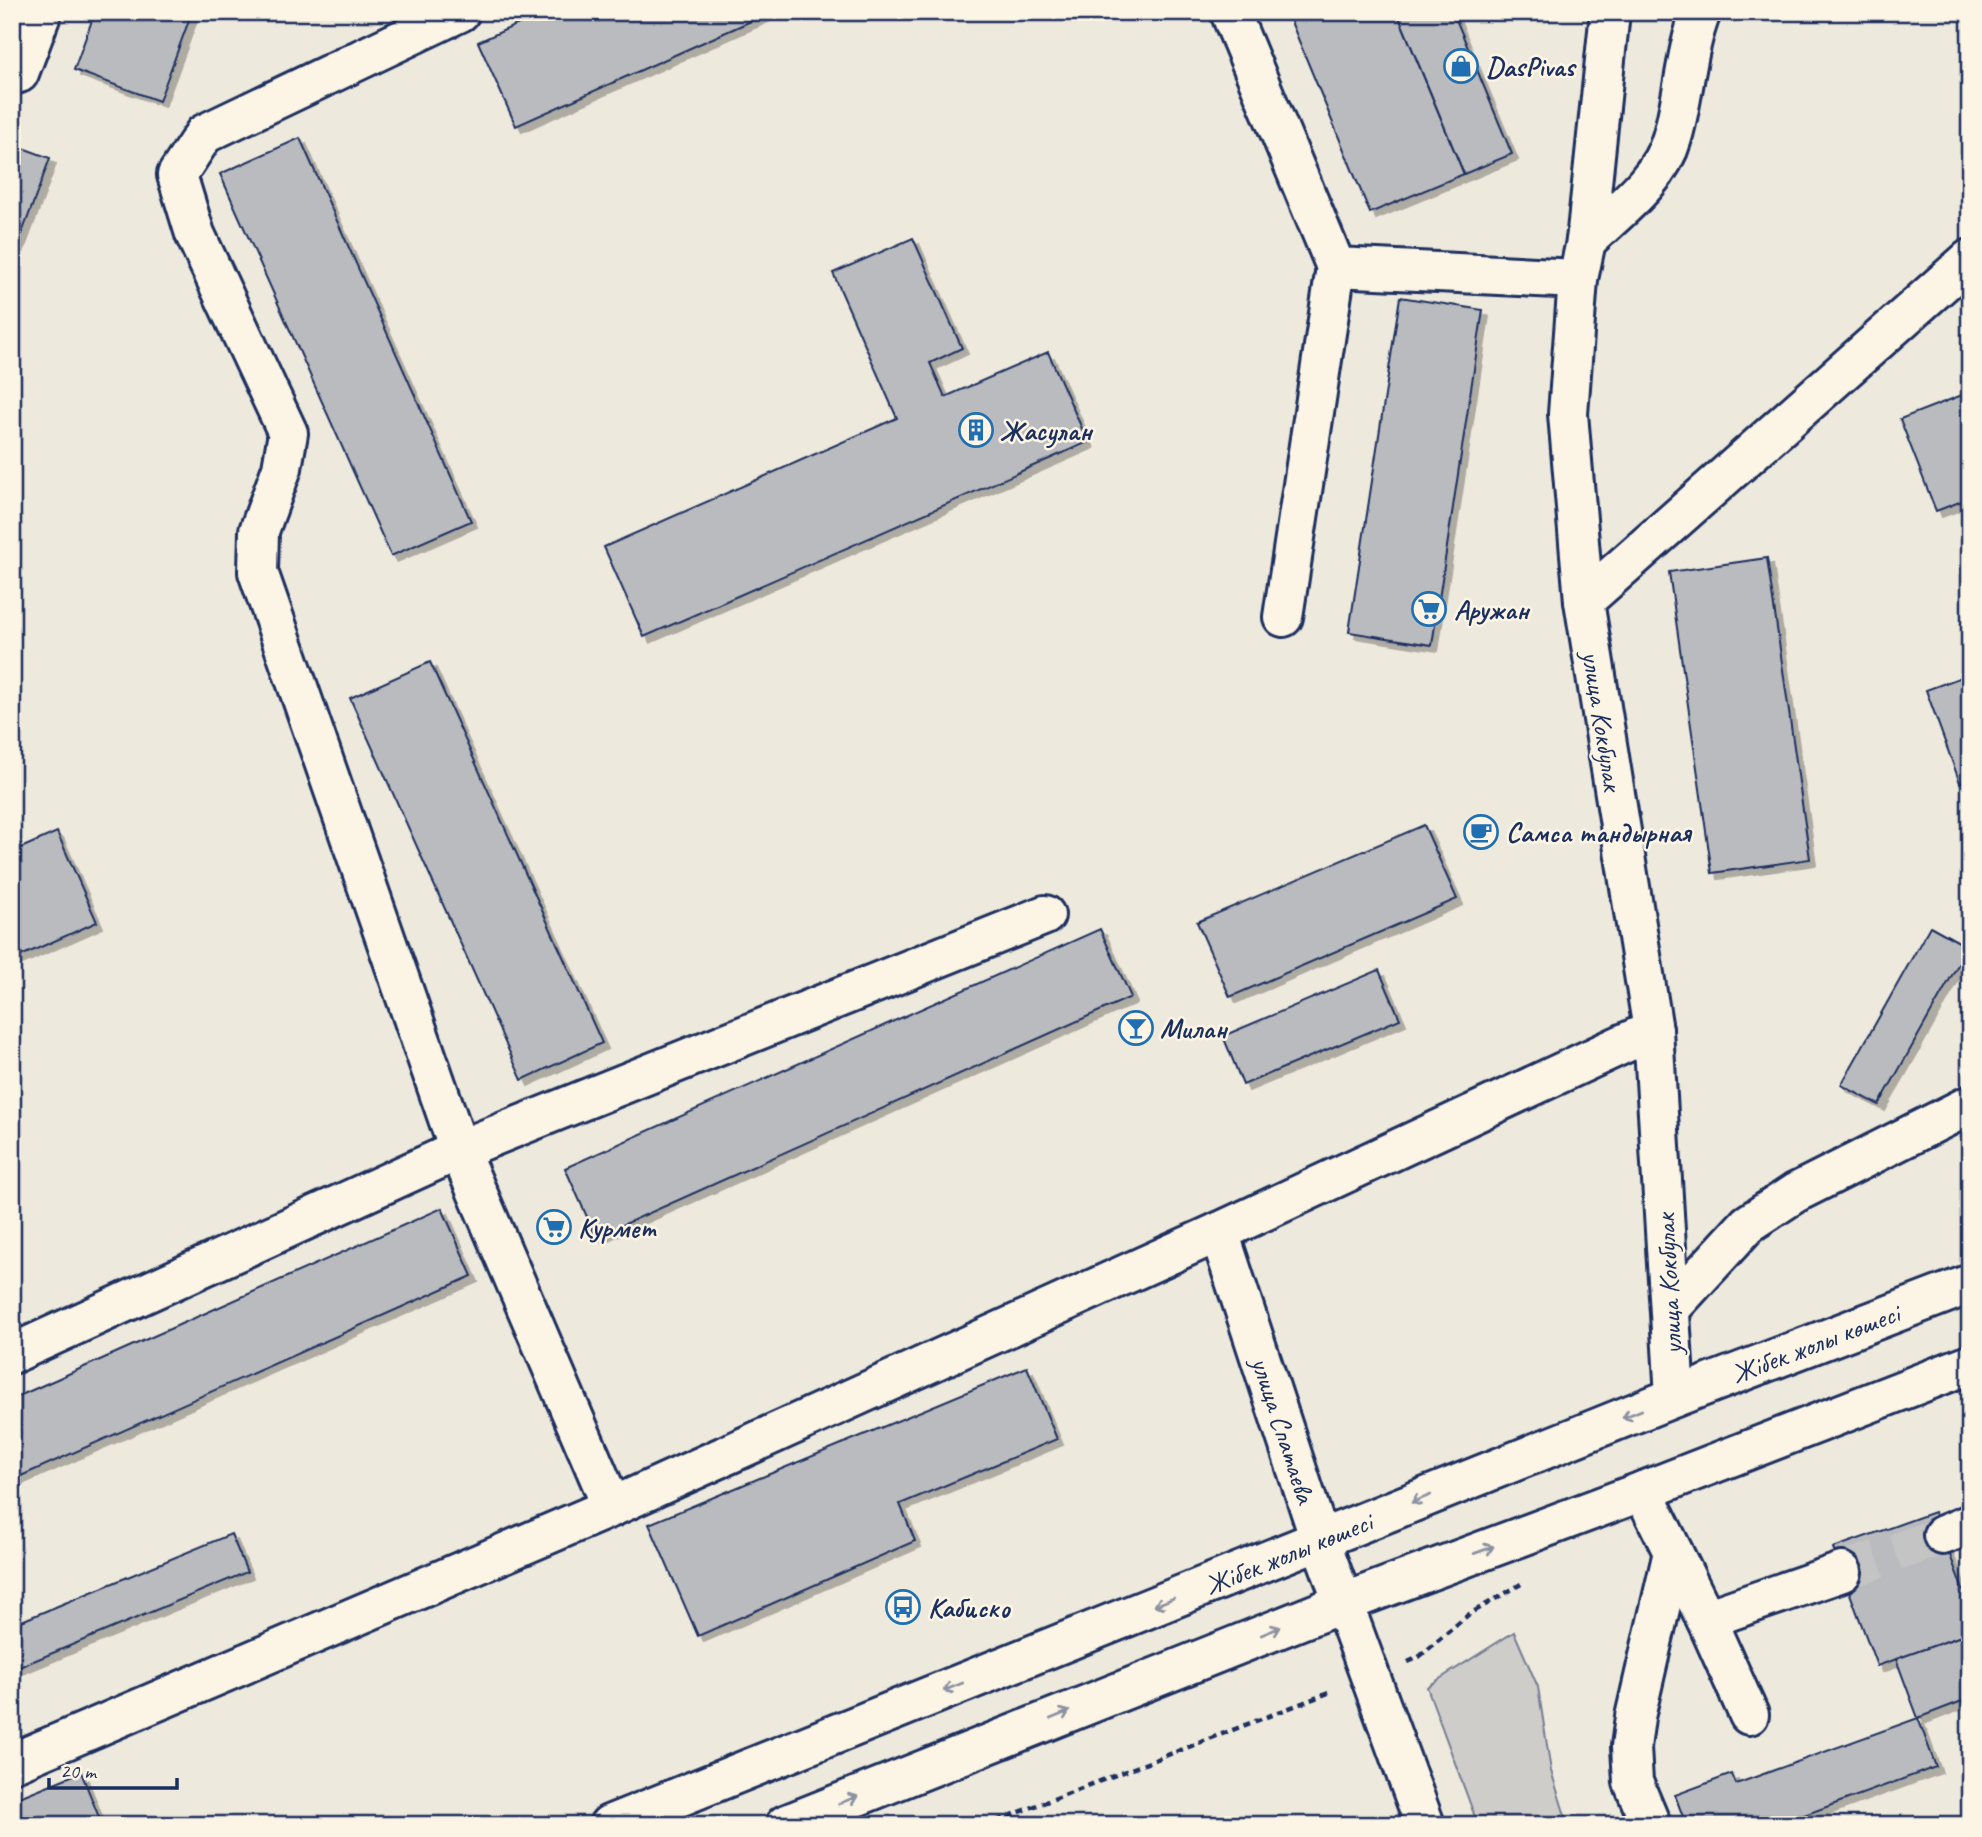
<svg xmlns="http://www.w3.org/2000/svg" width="1982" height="1837" viewBox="0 0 1982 1837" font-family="Caveat,sans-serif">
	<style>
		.green { fill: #cfcdca; stroke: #757e94; stroke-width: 2 }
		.building { fill: #babbbe; stroke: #1b2f5e; stroke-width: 2; filter: url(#shadow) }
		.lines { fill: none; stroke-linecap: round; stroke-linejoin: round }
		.minor-tunnel { stroke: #c4c4c4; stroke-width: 38; stroke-dasharray: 38 19; stroke-linecap: butt }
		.minor-casing { stroke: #1b2f5e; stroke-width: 44 }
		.major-casing { stroke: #1b2f5e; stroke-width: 44 }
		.path { stroke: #1b2f5e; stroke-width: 4.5; stroke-dasharray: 7 5; stroke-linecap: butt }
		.minor { stroke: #fcf5e5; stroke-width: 38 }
		.major { stroke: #fcf5e5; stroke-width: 38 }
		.oneway { stroke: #8c92a2 }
		.labels { text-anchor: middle; stroke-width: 5; stroke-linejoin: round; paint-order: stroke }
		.poi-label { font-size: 28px; font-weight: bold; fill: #1b2f5e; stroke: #fcf5e5; text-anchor: start }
		.street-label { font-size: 28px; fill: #1b2f5e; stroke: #fcf5e5 }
	</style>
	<defs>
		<filter id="shadow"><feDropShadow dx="6" dy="6" stdDeviation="0" flood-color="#0004"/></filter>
	</defs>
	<rect width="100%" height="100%" fill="#eee9dd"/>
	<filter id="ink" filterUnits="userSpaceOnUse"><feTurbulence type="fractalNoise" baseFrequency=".0143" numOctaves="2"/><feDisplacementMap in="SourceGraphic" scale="14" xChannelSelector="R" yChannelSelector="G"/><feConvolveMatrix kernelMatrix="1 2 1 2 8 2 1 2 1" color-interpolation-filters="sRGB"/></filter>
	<g filter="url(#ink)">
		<path class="green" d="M1514,1632L1538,1687L1551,1771L1568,1825H1478L1427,1687Z"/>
		<g class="building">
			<path d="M95,12H192L159,101L74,70Z"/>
			<path d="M545,12H771L516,126L478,42Z"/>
			<path d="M1287,12H1397L1464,174L1370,213Z"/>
			<path d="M1397,12H1453L1512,154L1464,174Z"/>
			<path d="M300,138L471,521L391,556L220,174Z"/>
			<path d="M12,144L50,158L12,260Z"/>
			<path d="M913,238L962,348L930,363L945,397L1048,352L1088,442L644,637L604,547L897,418L833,273Z"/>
			<path d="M1400,297L1483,310L1432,645L1349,632Z"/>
			<path d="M1970,392V498L1936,511L1900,419Z"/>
			<path d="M1767,558L1810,859L1712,873L1669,572Z"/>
			<path d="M430,662L602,1043L522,1080L350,698Z"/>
			<path d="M1970,674V779L1960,783L1926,690Z"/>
			<path d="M1424,825L1457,899L1230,997L1197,922Z"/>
			<path d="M57,832L97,922L12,960V852Z"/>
			<path d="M1930,926L1968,947L1879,1105L1841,1085Z"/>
			<path d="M1100,929L1131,997L596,1237L565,1168Z"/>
			<path d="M1379,970L1400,1019L1243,1085L1223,1036Z"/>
			<path d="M442,1208L472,1276L12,1480V1399Z"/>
			<path d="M1027,1367L1057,1439L900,1504L915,1541L698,1636L649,1524Z"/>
			<path d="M1934,1512L1970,1609V1633L1877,1666L1833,1548Z"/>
			<path d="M231,1534L247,1572L12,1670V1625Z"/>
			<path d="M1967,1634L1970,1642V1698L1918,1718L1896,1659Z"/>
			<path d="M1918,1718L1936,1767L1777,1825H1686L1675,1795L1732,1774L1736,1784Z"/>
			<path d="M81,1772L102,1825H12V1800Z"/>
		</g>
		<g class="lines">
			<path class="minor-tunnel" d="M1842,1572L1943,1535"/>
			<g class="minor-casing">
				<g id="minor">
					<path d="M460,12L204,134L177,175L195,234L288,433L282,468L259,531L258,572L459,1150L612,1507"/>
					<path d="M1230,12L1336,267L1578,279"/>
					<path d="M12,75L19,73L42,12"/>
					<path d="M1586,241C1617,211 1660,181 1672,138C1684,97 1685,53 1701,12"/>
					<path d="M1584,601L1568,414L1578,279L1586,241L1610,12"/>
					<path d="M1283,617L1336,267"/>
					<path d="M1219,1232L1320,1540L1425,1825"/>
					<path d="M1670,1309L1748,1224L1795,1193L1970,1105"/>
					<path d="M12,1354L459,1150L1045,915"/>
					<path d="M1675,1397L1653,1030L1584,601L1970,259"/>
					<path d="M1643,1491L1706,1619L1842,1572"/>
					<path d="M1943,1535L1970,1524"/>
					<path d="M1706,1619L1749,1715"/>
					<path d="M12,1763L612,1507L1219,1232L1653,1030"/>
					<path d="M1651,1825L1633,1782L1631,1747L1635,1717L1673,1552"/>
				</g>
			</g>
			<g class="major-casing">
				<g id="major">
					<path d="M609,1825L1675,1397L1970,1284"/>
					<path d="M785,1825L1343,1603L1643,1491L1970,1364"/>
				</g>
			</g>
			<g class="path">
				<path d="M1408,1662L1419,1657L1468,1615L1521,1584"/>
				<path d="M986,1825L1331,1692"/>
			</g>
			<use href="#minor" class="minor"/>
			<use href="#major" class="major"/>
		</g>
		<defs><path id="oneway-shaft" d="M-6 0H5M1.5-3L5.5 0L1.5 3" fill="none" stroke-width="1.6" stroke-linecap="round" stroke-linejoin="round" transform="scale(1.75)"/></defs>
		<g class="oneway">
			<use href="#oneway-shaft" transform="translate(1632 1414) rotate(158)"/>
			<use href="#oneway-shaft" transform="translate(1421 1499) rotate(158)"/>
			<use href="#oneway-shaft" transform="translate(1484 1550) rotate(-20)"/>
			<use href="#oneway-shaft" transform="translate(1164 1602) rotate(158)"/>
			<use href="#oneway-shaft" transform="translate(1271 1631) rotate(-22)"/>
			<use href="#oneway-shaft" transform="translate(953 1687) rotate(158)"/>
			<use href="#oneway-shaft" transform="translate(1060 1715) rotate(-22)"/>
			<use href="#oneway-shaft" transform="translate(848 1800) rotate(-22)"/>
		</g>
	</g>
	<defs>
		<g id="shop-ring" transform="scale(1.75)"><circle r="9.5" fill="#fcf5e5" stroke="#1f6fb2" stroke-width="1.5"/><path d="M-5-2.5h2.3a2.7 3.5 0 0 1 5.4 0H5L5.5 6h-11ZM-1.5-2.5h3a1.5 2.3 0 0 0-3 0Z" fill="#1f6fb2"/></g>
		<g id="building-ring" transform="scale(1.75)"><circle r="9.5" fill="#fcf5e5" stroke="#1f6fb2" stroke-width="1.5"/><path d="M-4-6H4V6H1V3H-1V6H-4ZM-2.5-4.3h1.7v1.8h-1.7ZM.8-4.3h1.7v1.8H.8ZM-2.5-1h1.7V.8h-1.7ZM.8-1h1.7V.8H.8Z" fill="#1f6fb2"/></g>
		<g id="supermarket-ring" transform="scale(1.75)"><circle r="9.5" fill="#fcf5e5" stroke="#1f6fb2" stroke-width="1.5"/><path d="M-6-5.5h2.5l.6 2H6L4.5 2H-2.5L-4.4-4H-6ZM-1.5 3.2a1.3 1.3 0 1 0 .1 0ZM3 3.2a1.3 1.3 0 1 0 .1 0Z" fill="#1f6fb2"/></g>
		<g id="cafe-ring" transform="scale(1.75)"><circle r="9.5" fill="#fcf5e5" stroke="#1f6fb2" stroke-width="1.5"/><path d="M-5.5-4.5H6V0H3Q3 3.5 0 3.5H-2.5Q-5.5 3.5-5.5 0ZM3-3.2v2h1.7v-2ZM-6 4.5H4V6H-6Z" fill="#1f6fb2"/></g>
		<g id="bar-ring" transform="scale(1.75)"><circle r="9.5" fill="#fcf5e5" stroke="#1f6fb2" stroke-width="1.5"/><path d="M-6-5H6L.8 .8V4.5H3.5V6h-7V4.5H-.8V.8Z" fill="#1f6fb2"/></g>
		<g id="bus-ring" transform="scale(1.75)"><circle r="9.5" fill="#fcf5e5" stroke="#1f6fb2" stroke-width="1.5"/><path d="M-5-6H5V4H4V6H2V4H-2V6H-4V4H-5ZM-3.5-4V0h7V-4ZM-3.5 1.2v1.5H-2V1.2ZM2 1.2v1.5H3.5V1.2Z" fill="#1f6fb2"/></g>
	</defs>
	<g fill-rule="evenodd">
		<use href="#shop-ring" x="1461" y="66"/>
		<use href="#building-ring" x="976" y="430"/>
		<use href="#supermarket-ring" x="1429" y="609"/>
		<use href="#cafe-ring" x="1481" y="832"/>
		<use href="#bar-ring" x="1136" y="1028"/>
		<use href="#supermarket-ring" x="554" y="1227"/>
		<use href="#bus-ring" x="903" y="1607"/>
	</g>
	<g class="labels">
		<g class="poi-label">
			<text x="1486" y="76">DasPivas</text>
			<text x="1000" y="440">Жасулан</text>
			<text x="1454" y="619">Аружан</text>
			<text x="1506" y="842">Самса тандырная</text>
			<text x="1160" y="1038">Милан</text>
			<text x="578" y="1237">Курмет</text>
			<text x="928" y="1617">Кабиско</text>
		</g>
		<g class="street-label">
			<text transform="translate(1603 721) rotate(81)" y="10">улица Кокбулак</text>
			<text transform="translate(1668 1284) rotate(-93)" y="10">улица Кокбулак</text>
			<text transform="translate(1815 1343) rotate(-21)" y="10">Жібек жолы көшесі</text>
			<text transform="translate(1284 1430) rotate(72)" y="10">улица Спатаева</text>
			<text transform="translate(1288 1553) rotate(-22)" y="10">Жібек жолы көшесі</text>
		</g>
	</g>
	<rect width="1982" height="1837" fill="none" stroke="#fcf5e5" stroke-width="42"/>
	<rect x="21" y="21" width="1940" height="1795" fill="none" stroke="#1b2f5e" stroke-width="2.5" filter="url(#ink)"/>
	<path d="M49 1778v10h128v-10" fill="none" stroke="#1b2f5e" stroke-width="3.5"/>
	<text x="60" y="1778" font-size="21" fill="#1b2f5e" stroke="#fcf5e5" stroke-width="5" paint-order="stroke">20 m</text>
</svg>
